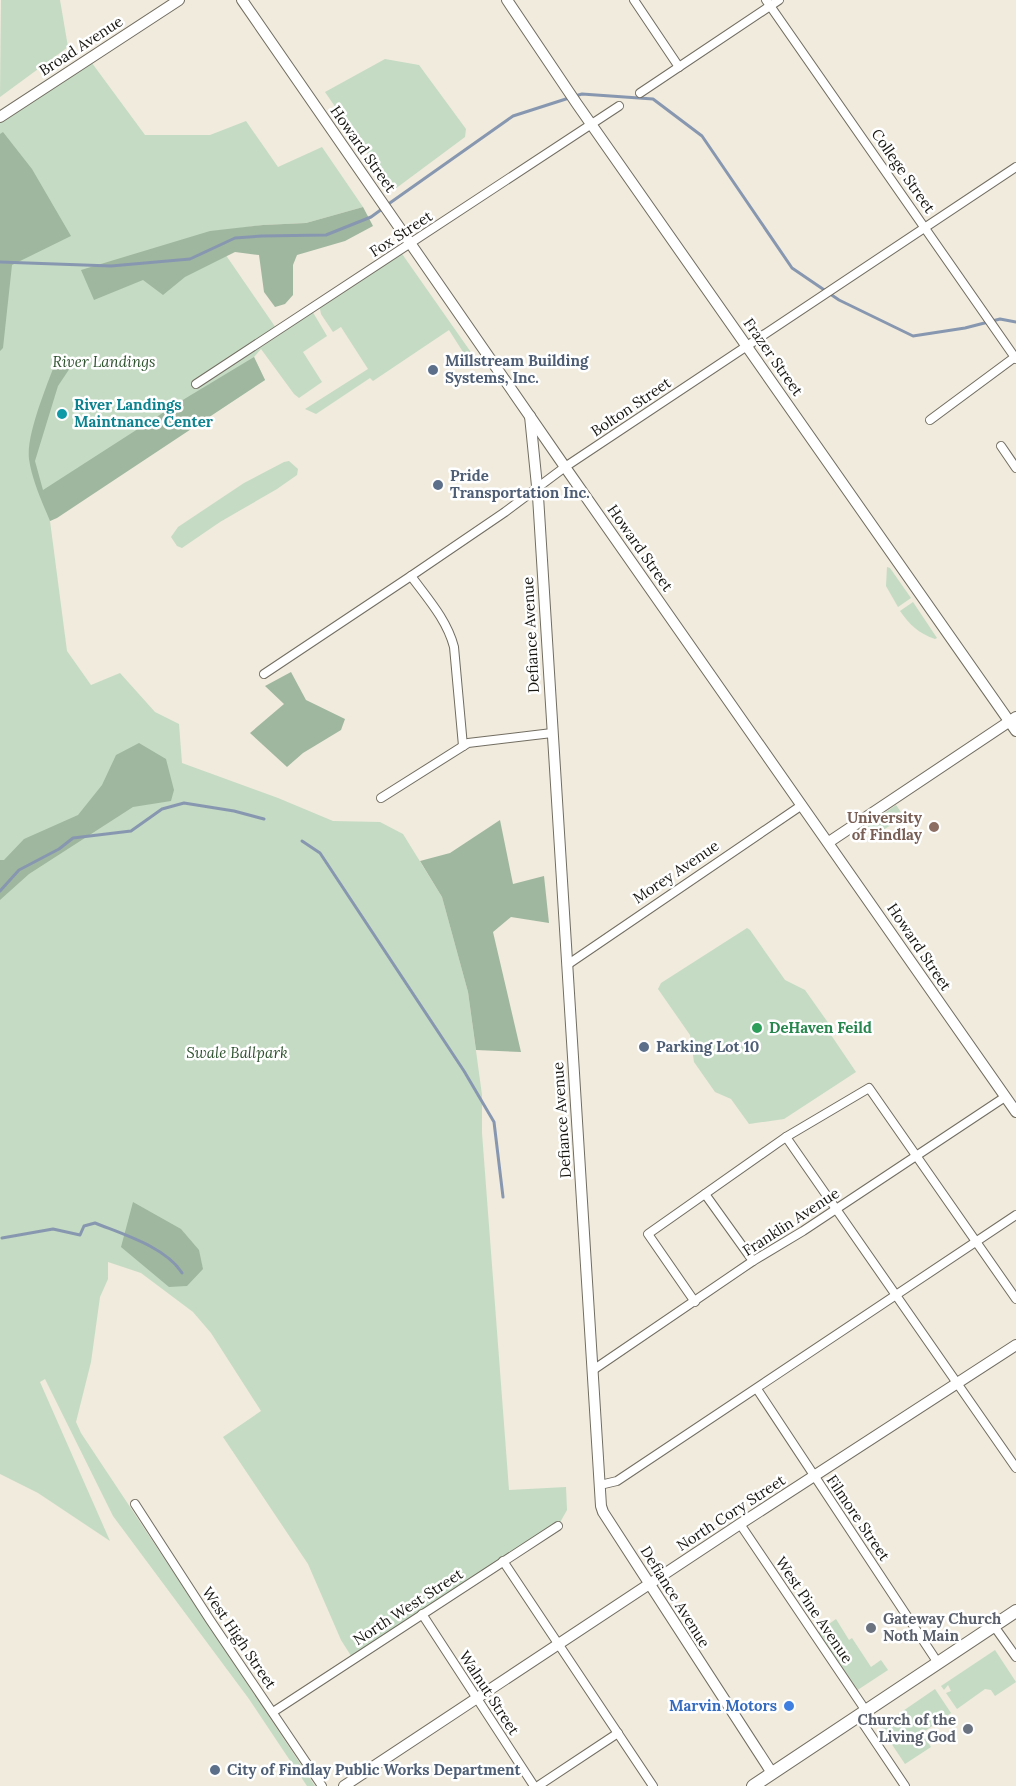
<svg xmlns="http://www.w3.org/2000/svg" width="1016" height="1786" viewBox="0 0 1016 1786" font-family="Lora,serif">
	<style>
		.green { fill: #c5dbc4 }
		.forest { fill: #a0b79f }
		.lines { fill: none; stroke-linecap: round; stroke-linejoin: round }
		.stream { stroke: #8897b0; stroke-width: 3 }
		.street-casing { stroke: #726d61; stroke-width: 10 }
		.secondary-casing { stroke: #726d61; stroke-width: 12 }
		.primary-casing { stroke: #726d61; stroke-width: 14 }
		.street { stroke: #fff; stroke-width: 8 }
		.secondary { stroke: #fff; stroke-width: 10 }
		.primary { stroke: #fff; stroke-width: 12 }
		.service-dot { fill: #5c6f8a; stroke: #fff; stroke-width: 2 }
		.culture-dot { fill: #0f9aa8; stroke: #fff; stroke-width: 2 }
		.education-dot { fill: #8d6e63; stroke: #fff; stroke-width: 2 }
		.leisure-dot { fill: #2e9e5b; stroke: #fff; stroke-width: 2 }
		.worship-dot { fill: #6b7280; stroke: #fff; stroke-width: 2 }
		.shop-dot { fill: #3f7fe0; stroke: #fff; stroke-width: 2 }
		.labels { text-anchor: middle; stroke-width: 5; stroke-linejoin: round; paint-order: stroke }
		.street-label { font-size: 15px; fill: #171611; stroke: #fff }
		.service-label { font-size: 15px; font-weight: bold; fill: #4e5e75; stroke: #fff; text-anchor: start }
		.park-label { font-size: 15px; font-style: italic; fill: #2e512e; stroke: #fff }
		.culture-label { font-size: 15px; font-weight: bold; fill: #0d838f; stroke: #fff; text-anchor: start }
		.education-label { font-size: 15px; font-weight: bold; fill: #785e54; stroke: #fff; text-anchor: end }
		.leisure-label { font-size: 15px; font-weight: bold; fill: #27864d; stroke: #fff; text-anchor: start }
		.worship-label { font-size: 15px; font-weight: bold; fill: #5b616d; stroke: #fff; text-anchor: start }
		.shop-label { font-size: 15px; font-weight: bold; fill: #366cbe; stroke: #fff; text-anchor: end }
	</style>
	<rect width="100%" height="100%" fill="#f0ebdd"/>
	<g class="green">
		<path d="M1,0H60L68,47L0,97Z"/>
		<path d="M89,59L145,135H210L246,121L278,167L322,147L363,207L306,223L263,225L210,232L278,331L311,309L327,336L303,352L322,382L299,398L294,394L261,349L254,357L265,380L50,521L67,651L91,685L120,673L155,712L179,724L182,763L278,798L333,821L380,822L403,834L442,897L468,992L482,1095V1133L509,1490L566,1487L567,1510L558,1526L353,1659L341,1640L308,1564L223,1437L261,1411L211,1333L193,1312L141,1273L108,1262V1279L100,1297L91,1362L76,1422L81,1433L315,1786H307L249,1699L113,1516L45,1379L40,1382L110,1541L38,1493L0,1474V117Z"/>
		<path d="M385,59L419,65L466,129L465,137L395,189H386L378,169L325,92Z"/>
		<path d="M400,251L475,358L470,363L449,330L373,381L370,378L316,414L305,409L368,369L341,327L333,332L321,314L319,304Z"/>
		<path d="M289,461L298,469L297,475L277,489L220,522L182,548L177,546L171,537L178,527L244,483L284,462Z"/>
		<path d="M887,567L890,568L911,598L898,607L886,586Z"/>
		<path d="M913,602L937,638L935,639C918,633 910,625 900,611Z"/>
		<path d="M896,805L903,815L902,818L880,832L873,828L871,830L867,825Z"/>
		<path d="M747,928L750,930L785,980L805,990L829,1024V1032L856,1072L784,1119L749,1124L731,1099L715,1092L694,1062L690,1035L658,989L661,983Z"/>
		<path d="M836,1619L849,1640L852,1638L871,1667L881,1660L888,1670L856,1691L819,1635V1631Z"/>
		<path d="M995,1650L1016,1682L995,1696L991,1690L985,1689L957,1709L946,1693L951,1691L948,1685L944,1690L941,1686Z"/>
		<path d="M935,1689L951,1713L922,1733L931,1747L905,1764L883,1731L884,1730L881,1726Z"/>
	</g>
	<g class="forest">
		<path d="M3,132L32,169L71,236L12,265L3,348L0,351V134Z"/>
		<path d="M363,207L373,226L345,241L297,255L293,265V295L285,304L275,307L264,292L259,255L235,252L185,277L163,295L143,280L94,300L81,270L210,231L263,225L306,223Z"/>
		<path d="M58,355L74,362L58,386L35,461L43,490L186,398L254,357L265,380L57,518L50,521C42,502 32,480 29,459C26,433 49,381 58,355Z"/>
		<path d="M291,672L306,700L345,719L341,730L303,753L287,767L250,733L284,704L265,686Z"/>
		<path d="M139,743L166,759L174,790L171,801L133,807L29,874L0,900V860H4L24,839L78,815L102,785L116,755Z"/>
		<path d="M500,820L513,884L544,876L549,923L511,917L493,932L521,1052L476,1050L468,992L442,897L420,861L450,853Z"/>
		<path d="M133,1202L181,1229L199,1250L203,1269L187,1286L169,1287L121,1247Z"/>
	</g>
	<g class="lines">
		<g class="stream">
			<path d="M575,96L582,94L653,99L702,136L792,268L839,300L913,336L965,328L1000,319L1016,322"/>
			<path d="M387,205L513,116L569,98"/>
			<path d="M0,262L111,266L190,259L235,238L262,236L326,235L371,217L382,209"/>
			<path d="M302,841L320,853L464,1071L494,1122L503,1197"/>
			<path d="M0,891L19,870L59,849L73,838L131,831L162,809L184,803L234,811L264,819"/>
			<path d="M2,1238L53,1229L80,1235L84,1226L95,1223C122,1234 166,1247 182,1273"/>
		</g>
		<g class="street-casing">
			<g id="street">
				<path d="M634,0L679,67"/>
				<path d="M766,0L1016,359"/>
				<path d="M640,93L779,0"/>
				<path d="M196,384L619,106"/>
				<path d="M930,420L1015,357"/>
				<path d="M1001,446L1016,468"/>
				<path d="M411,576C428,599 447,620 454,647L463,746"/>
				<path d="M264,674L411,576L505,512L565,467L1016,167"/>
				<path d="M381,798L468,743L552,733"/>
				<path d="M567,965L802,805"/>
				<path d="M786,1137L1016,1468"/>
				<path d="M705,1194L753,1261"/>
				<path d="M695,1302L648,1234L786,1137L869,1088L1016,1299"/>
				<path d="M593,1370L753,1261L803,1231L1005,1097"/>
				<path d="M757,1389L938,1663"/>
				<path d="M600,1485L617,1481L1016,1215"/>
				<path d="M135,1504L210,1620L322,1786"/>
				<path d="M740,1524L866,1711"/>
				<path d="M503,1561L653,1786"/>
				<path d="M422,1614L534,1786"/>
				<path d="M994,1626L1016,1657"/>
				<path d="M273,1712L558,1526"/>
				<path d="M858,1716L905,1786"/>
				<path d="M538,1786L618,1733"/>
			</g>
		</g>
		<g class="secondary-casing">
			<g id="secondary">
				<path d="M242,0L565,467L1016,1112"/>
				<path d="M507,0L577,104L1016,731"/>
				<path d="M0,117L179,0"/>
				<path d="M530,416L538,496L601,1506L603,1512L772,1773"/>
				<path d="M829,842L1016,717"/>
				<path d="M344,1786L740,1524L1016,1345"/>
			</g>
		</g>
		<g class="primary-casing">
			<path id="primary" d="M753,1786L1016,1611"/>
		</g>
		<use href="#street" class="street"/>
		<use href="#secondary" class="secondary"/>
		<use href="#primary" class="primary"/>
	</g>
	<g class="service-dot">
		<circle cx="433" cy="370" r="6"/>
		<circle cx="438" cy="485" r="6"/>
		<circle cx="644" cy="1047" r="6"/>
		<circle cx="215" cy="1770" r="6"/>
	</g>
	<circle class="culture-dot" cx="62" cy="414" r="6"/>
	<circle class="education-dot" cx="934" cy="827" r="6"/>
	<circle class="leisure-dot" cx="757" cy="1028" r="6"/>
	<g class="worship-dot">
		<circle cx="871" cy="1628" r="6"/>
		<circle cx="968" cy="1729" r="6"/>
	</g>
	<circle class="shop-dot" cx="789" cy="1706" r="6"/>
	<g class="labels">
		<g class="street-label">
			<text transform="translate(81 46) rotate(-33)" y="5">Broad Avenue</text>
			<text transform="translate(363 149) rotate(55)" y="5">Howard Street</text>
			<text transform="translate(903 171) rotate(55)" y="5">College Street</text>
			<text transform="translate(401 234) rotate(-33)" y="5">Fox Street</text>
			<text transform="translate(773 357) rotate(55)" y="5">Frazer Street</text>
			<text transform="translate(631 407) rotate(-34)" y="5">Bolton Street</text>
			<text transform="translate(640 548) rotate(55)" y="5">Howard Street</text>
			<text transform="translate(531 635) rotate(-93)" y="5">Defiance Avenue</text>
			<text transform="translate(676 872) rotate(-34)" y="5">Morey Avenue</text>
			<text transform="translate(919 947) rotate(56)" y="5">Howard Street</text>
			<text transform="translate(562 1120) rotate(-94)" y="5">Defiance Avenue</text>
			<text transform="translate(791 1222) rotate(-33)" y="5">Franklin Avenue</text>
			<text transform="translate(731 1513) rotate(-33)" y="5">North Cory Street</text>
			<text transform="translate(858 1518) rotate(56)" y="5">Filmore Street</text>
			<text transform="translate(675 1597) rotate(58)" y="5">Defiance Avenue</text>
			<text transform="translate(408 1607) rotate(-33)" y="5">North West Street</text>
			<text transform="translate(814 1610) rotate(56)" y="5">West Pine Avenue</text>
			<text transform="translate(239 1638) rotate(56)" y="5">West High Street</text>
			<text transform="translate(489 1693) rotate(57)" y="5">Walnut Street</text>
		</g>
		<g class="service-label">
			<text x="445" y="366">Millstream Building<tspan x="445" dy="17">Systems, Inc.</tspan></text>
			<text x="450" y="481">Pride<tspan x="450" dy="17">Transportation Inc.</tspan></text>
			<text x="656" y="1052">Parking Lot 10</text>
			<text x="227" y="1775">City of Findlay Public Works Department</text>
		</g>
		<g class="park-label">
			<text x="104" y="367">River Landings</text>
			<text x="237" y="1058">Swale Ballpark</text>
		</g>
		<g class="culture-label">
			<text x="74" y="410">River Landings<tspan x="74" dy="17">Maintnance Center</tspan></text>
		</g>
		<g class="education-label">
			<text x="922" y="823">University<tspan x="922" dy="17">of Findlay</tspan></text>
		</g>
		<g class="leisure-label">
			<text x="769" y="1033">DeHaven Feild</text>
		</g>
		<g class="worship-label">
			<text x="883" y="1624">Gateway Church<tspan x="883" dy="17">Noth Main</tspan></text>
			<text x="956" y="1725" text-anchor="end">Church of the<tspan x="956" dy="17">Living God</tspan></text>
		</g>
		<g class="shop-label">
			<text x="777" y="1711">Marvin Motors</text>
		</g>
	</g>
</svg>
